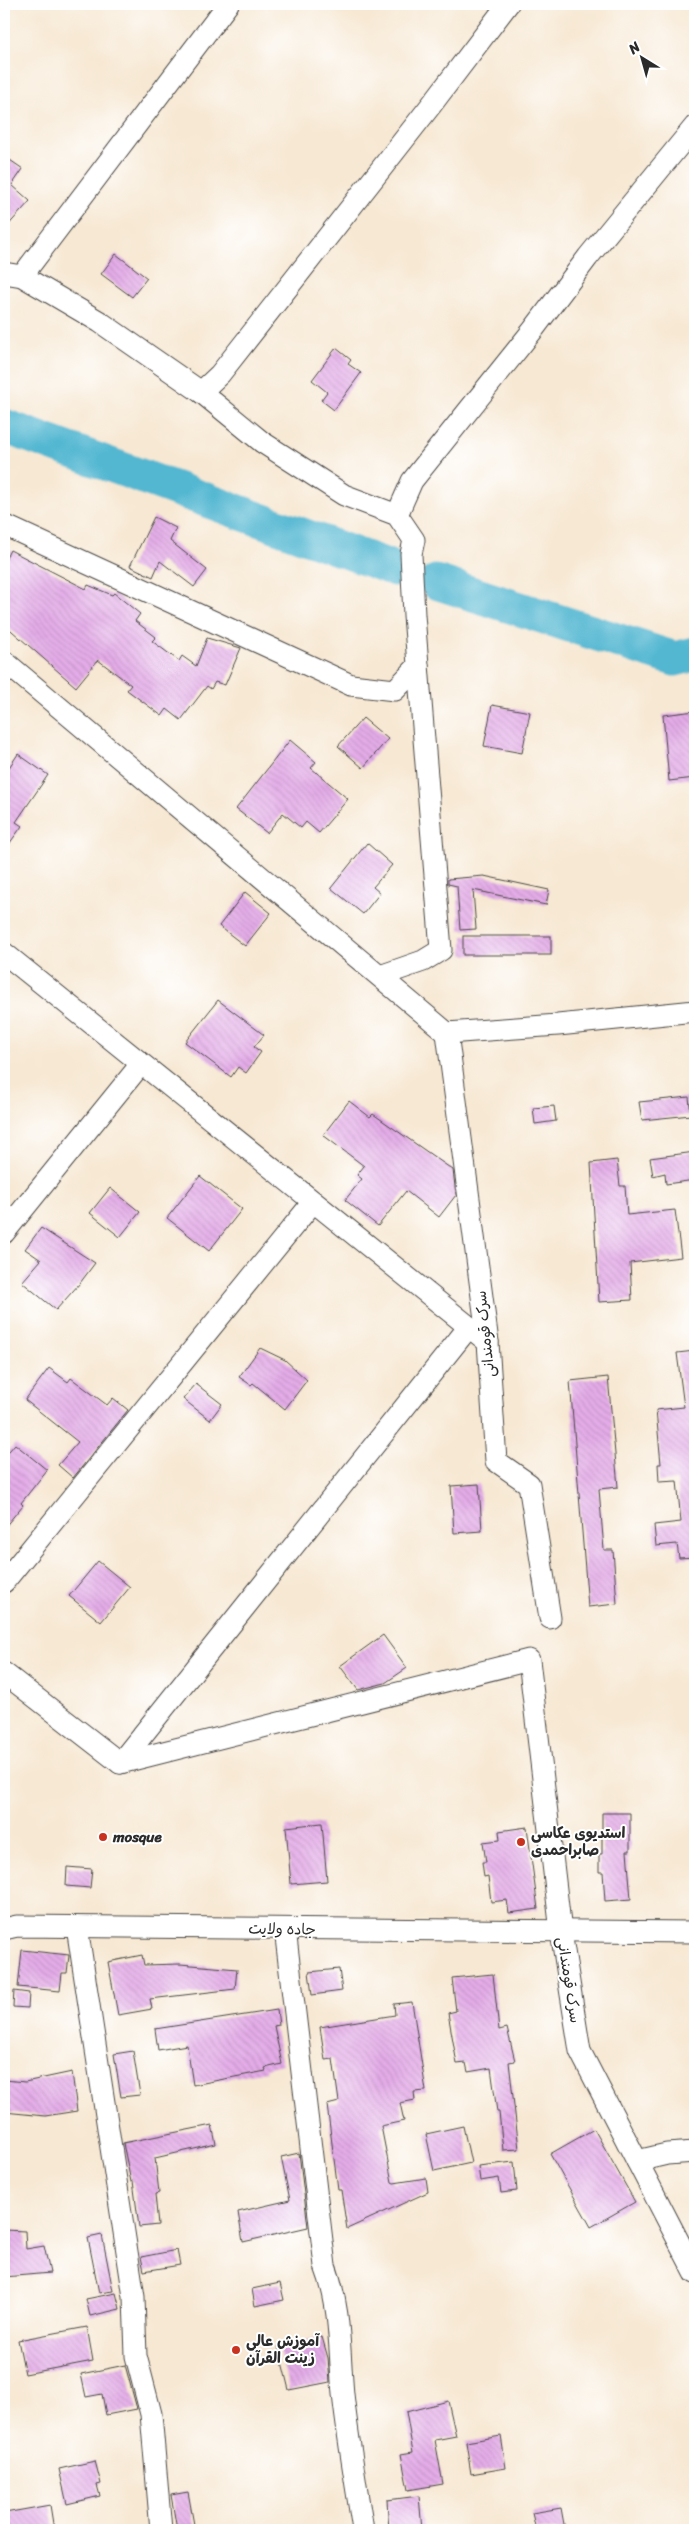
<svg xmlns="http://www.w3.org/2000/svg" width="699" height="2534" viewBox="0 0 699 2534" font-family="Sriracha,'Playpen Sans Arabic',sans-serif">
	<style>
		.lines { fill: none; stroke-linecap: round; stroke-linejoin: round }
		.river { stroke: #53b7d1; stroke-width: 35 }
		.building { fill: url(#building-back-hatch) }
		.minor-casing { stroke: #4a4744; stroke-width: 23 }
		.minor { stroke: #fff; stroke-width: 21 }
		.poi-dot { fill: #c8321e; stroke: #fff; stroke-width: 2 }
		.labels { text-anchor: middle; stroke-width: 4; stroke-linejoin: round; paint-order: stroke }
		.street-label { font-size: 15px; fill: #2b2b2b; stroke: #fff }
		.poi-label { font-size: 15px; font-weight: bold; fill: #2b2b2b; stroke: #fff; text-anchor: start }
	</style>
	<defs>
		<pattern id="building-back-hatch" width="6" height="6" patternUnits="userSpaceOnUse" patternTransform="scale(1.25)"><rect width="6" height="6" fill="#e4ace8"/><path d="M-1 5l2 2M0 0l6 6M5-1l2 2" fill="none" stroke="#c494c7"/></pattern>
	</defs>
	<rect width="100%" height="100%" fill="#fff"/>
	<filter id="ink" filterUnits="userSpaceOnUse"><feTurbulence type="fractalNoise" baseFrequency=".02" numOctaves="2"/><feDisplacementMap in="SourceGraphic" scale="10" xChannelSelector="R" yChannelSelector="G"/><feConvolveMatrix kernelMatrix="1 2 1 2 8 2 1 2 1" color-interpolation-filters="sRGB"/></filter>
	<filter id="wash" filterUnits="userSpaceOnUse"><feTurbulence type="fractalNoise" baseFrequency=".0096" numOctaves="4" result="noise"/><feDisplacementMap in="SourceGraphic" scale="20" xChannelSelector="R" yChannelSelector="G"/><feGaussianBlur stdDeviation="1.12" result="paint"/><feColorMatrix in="noise" values="0 0 0 0 0 0 0 0 0 0 0 0 0 0 0 0 0 1.4 0 .05"/><feComposite in="paint" operator="in"/></filter>
	<g filter="url(#wash)">
		<rect width="100%" height="100%" fill="#f7e8d3"/>
		<g class="lines">
			<g class="river">
				<path d="M4,426L395,569"/>
				<path d="M436,582L675,659L695,654"/>
			</g>
		</g>
		<g id="blocks">
			<g class="building">
				<path d="M4,156L23,169L12,185L30,201L4,230Z"/>
				<path d="M116,254L147,278L132,297L101,274Z"/>
				<path d="M336,348L351,360L348,364L361,373L334,410L321,400L327,392L312,380Z"/>
				<path d="M154,517L176,528L170,541L207,570L194,587L160,561L153,577L130,566Z"/>
				<path d="M10,550L86,589L88,585L112,595L114,593L140,614L135,621L156,637L152,641L179,661L182,656L196,666L207,638L241,648L225,685L215,682L211,689L207,686L181,720L167,709L162,716L127,690L131,685L98,660L76,687L4,624V562Z"/>
				<path d="M492,705L530,712L522,753L484,746Z"/>
				<path d="M695,711V778L669,781L663,715Z"/>
				<path d="M363,718L388,739L363,768L338,746Z"/>
				<path d="M290,740L316,762L311,768L348,799L319,833L306,822L301,828L283,813L267,833L236,809Z"/>
				<path d="M18,754L48,775L16,822L22,826L4,851V775Z"/>
				<path d="M367,843L392,865L373,887L380,893L363,914L331,888Z"/>
				<path d="M484,876L549,890L546,905L473,890L476,929L460,930L457,886L448,884V879Z"/>
				<path d="M245,892L271,913L245,946L219,926Z"/>
				<rect x="463" y="936" width="88" height="19"/>
				<path d="M218,1000L264,1035L254,1047L261,1052L246,1073L238,1067L231,1077L185,1042Z"/>
				<path d="M689,1097L691,1115L642,1120L639,1102Z"/>
				<path d="M349,1101L370,1117L373,1114L453,1170L456,1195L439,1217L406,1191L378,1226L345,1200L362,1179L357,1175L364,1166L323,1135Z"/>
				<path d="M554,1106L556,1121L535,1124L533,1108Z"/>
				<path d="M695,1152V1180L666,1184L665,1173L653,1176L650,1158Z"/>
				<path d="M617,1160L620,1186H625L627,1215L675,1210L681,1257L630,1263L632,1300L599,1302L591,1163Z"/>
				<path d="M200,1176L242,1209L209,1251L167,1218Z"/>
				<path d="M110,1188L140,1212L120,1237L90,1213Z"/>
				<path d="M41,1228L95,1263L80,1283L56,1310L22,1282L41,1260L25,1249Z"/>
				<path d="M260,1348L285,1360L307,1380L285,1409L253,1383L251,1385L239,1377Z"/>
				<path d="M695,1351V1557L679,1558L677,1544L656,1546L654,1525L681,1522L677,1481L659,1482L658,1464H661L656,1410L684,1407L677,1353Z"/>
				<path d="M49,1368L68,1382L71,1378L107,1405L113,1398L128,1410L73,1478L58,1465L78,1442L25,1400Z"/>
				<path d="M608,1377L618,1487L599,1489L604,1550H613L617,1604L588,1607L570,1381Z"/>
				<path d="M196,1384L222,1404L210,1420L183,1399Z"/>
				<path d="M15,1444L47,1470L21,1503L23,1505L4,1528V1457Z"/>
				<path d="M479,1484L482,1531L454,1533L451,1486Z"/>
				<path d="M98,1561L130,1587L101,1622L69,1596Z"/>
				<path d="M383,1635L407,1668L385,1683L358,1690L340,1666Z"/>
				<path d="M602,1813H630V1851H627L631,1899L605,1901L603,1872H599V1854H602Z"/>
				<path d="M322,1823L327,1881L291,1884L286,1827Z"/>
				<path d="M527,1827L538,1909L509,1913L507,1900L491,1902L488,1876L484,1877L482,1862H486L483,1842L500,1840L499,1831Z"/>
				<path d="M67,1867L92,1869L90,1888L66,1886Z"/>
				<path d="M22,1950L69,1955L67,1973H62L60,1991L18,1987Z"/>
				<path d="M142,1955L144,1965L180,1964L237,1969L235,1989L150,1999L152,2009L118,2015L108,1962Z"/>
				<path d="M339,1969L342,1991L312,1995L309,1972Z"/>
				<path d="M493,1974L499,2030L507,2028L515,2061L509,2062L519,2149L503,2150L499,2112H497L491,2068L468,2072L466,2063L457,2064L448,2013L456,2011L452,1978Z"/>
				<path d="M14,1991L29,1993L28,2008L13,2007Z"/>
				<path d="M412,2002L426,2091L414,2092L415,2100L400,2103L404,2121L381,2126L392,2182L394,2183L426,2178L428,2192L347,2229L341,2190H338L327,2105L339,2102L333,2059L325,2060L320,2027L395,2015L394,2004Z"/>
				<path d="M277,2010L279,2025L274,2026L282,2064L265,2068L266,2071L193,2085L187,2045L158,2050L155,2029Z"/>
				<path d="M133,2051L140,2095L121,2097L114,2054Z"/>
				<path d="M72,2072L77,2111L45,2116L4,2112V2080L25,2082Z"/>
				<path d="M212,2125L216,2144L155,2158L159,2193L155,2194L158,2225L139,2227L133,2181L131,2182L123,2143Z"/>
				<path d="M463,2126L471,2163L434,2171L426,2134Z"/>
				<path d="M594,2129L635,2202L591,2227L550,2154Z"/>
				<path d="M299,2153L308,2227L243,2242L238,2212L290,2200L281,2157Z"/>
				<path d="M514,2162L517,2191L501,2193L499,2178L480,2181L478,2166Z"/>
				<path d="M4,2230L25,2231L26,2249L44,2246L50,2273L4,2277Z"/>
				<path d="M102,2235L113,2291L99,2293L88,2238Z"/>
				<path d="M177,2250L180,2265L144,2271L141,2257Z"/>
				<path d="M280,2283L284,2300L255,2306L252,2289Z"/>
				<path d="M116,2293L120,2309L90,2316L86,2299Z"/>
				<path d="M87,2327L93,2361L25,2374L18,2340Z"/>
				<path d="M322,2337L328,2358L330,2382L289,2390L278,2346Z"/>
				<path d="M125,2365L137,2409L106,2415L102,2394L86,2397L81,2374Z"/>
				<path d="M448,2401L456,2436L435,2440L443,2484L408,2490L401,2454L413,2452L406,2412Z"/>
				<path d="M501,2436L506,2468L471,2474L466,2442Z"/>
				<path d="M95,2461L101,2484L97,2485L100,2496L67,2504L59,2469Z"/>
				<path d="M188,2492L195,2530H177L171,2495Z"/>
				<path d="M419,2496L422,2530H389L387,2500Z"/>
				<path d="M50,2505L54,2530H8L5,2513Z"/>
				<path d="M561,2508L565,2530H536L532,2513Z"/>
			</g>
		</g>
	</g>
	<g filter="url(#ink)">
		<use href="#blocks" fill-opacity="0" stroke="#4a4744" stroke-width="1"/>
		<g class="lines">
			<g class="minor-casing">
				<g id="minor">
					<path d="M4,273L22,276L100,322L201,392L262,442L344,495L397,515L414,540L411,554L414,615L441,950L423,961L380,976"/>
					<path d="M22,276L228,4"/>
					<path d="M201,392L220,374L432,104L508,4"/>
					<path d="M397,515L412,481L533,330L588,257L695,126"/>
					<path d="M4,525L351,685L395,690L418,666"/>
					<path d="M4,661L447,1033L558,1025L695,1011"/>
					<path d="M4,953L488,1342"/>
					<path d="M447,1033L488,1342L496,1461L529,1484L550,1618"/>
					<path d="M4,1233L141,1064"/>
					<path d="M4,1582L313,1202"/>
					<path d="M4,1673L120,1763L529,1660L561,1932L580,2051L695,2273"/>
					<path d="M120,1763L468,1328"/>
					<path d="M77,1927L134,2297L136,2356L151,2414L161,2530"/>
					<path d="M4,1929L17,1926L695,1932"/>
					<path d="M285,1929L325,2266C341,2307 339,2350 343,2394C348,2439 356,2485 363,2530"/>
					<path d="M637,2161L667,2154L695,2152"/>
				</g>
			</g>
			<use href="#minor" class="minor"/>
		</g>
	</g>
	<g class="poi-dot">
		<circle cx="103" cy="1837" r="5"/>
		<circle cx="521" cy="1842" r="5"/>
		<circle cx="236" cy="2350" r="5"/>
	</g>
	<g class="labels">
		<g class="street-label">
			<text transform="translate(485 1334) rotate(-96)" y="5">سرک قومندانی</text>
			<text transform="translate(282 1929) rotate(1)" y="5">جاده ولایت</text>
			<text transform="translate(569 1980) rotate(81)" y="5">سرک قومندانی</text>
		</g>
		<g class="poi-label">
			<text x="531" y="1838">استدیوی عکاسی<tspan x="531" dy="17">صابراحمدی</tspan></text>
			<text x="113" y="1842">mosque</text>
			<text x="246" y="2346">آموزش عالی<tspan x="246" dy="17">زینت القرآن</tspan></text>
		</g>
	</g>
	<rect width="699" height="2534" fill="none" stroke="#fff" stroke-width="20"/>
	<g transform="translate(642 58) rotate(323)" stroke="#ffffff" stroke-width="4" paint-order="stroke">
	<path d="M0-4L9 19L0 12L-9 19Z" fill="#2b2b2b"/>
	<text y="-8" font-size="14" font-weight="bold" text-anchor="middle" fill="#2b2b2b">N</text>
	</g>
</svg>
